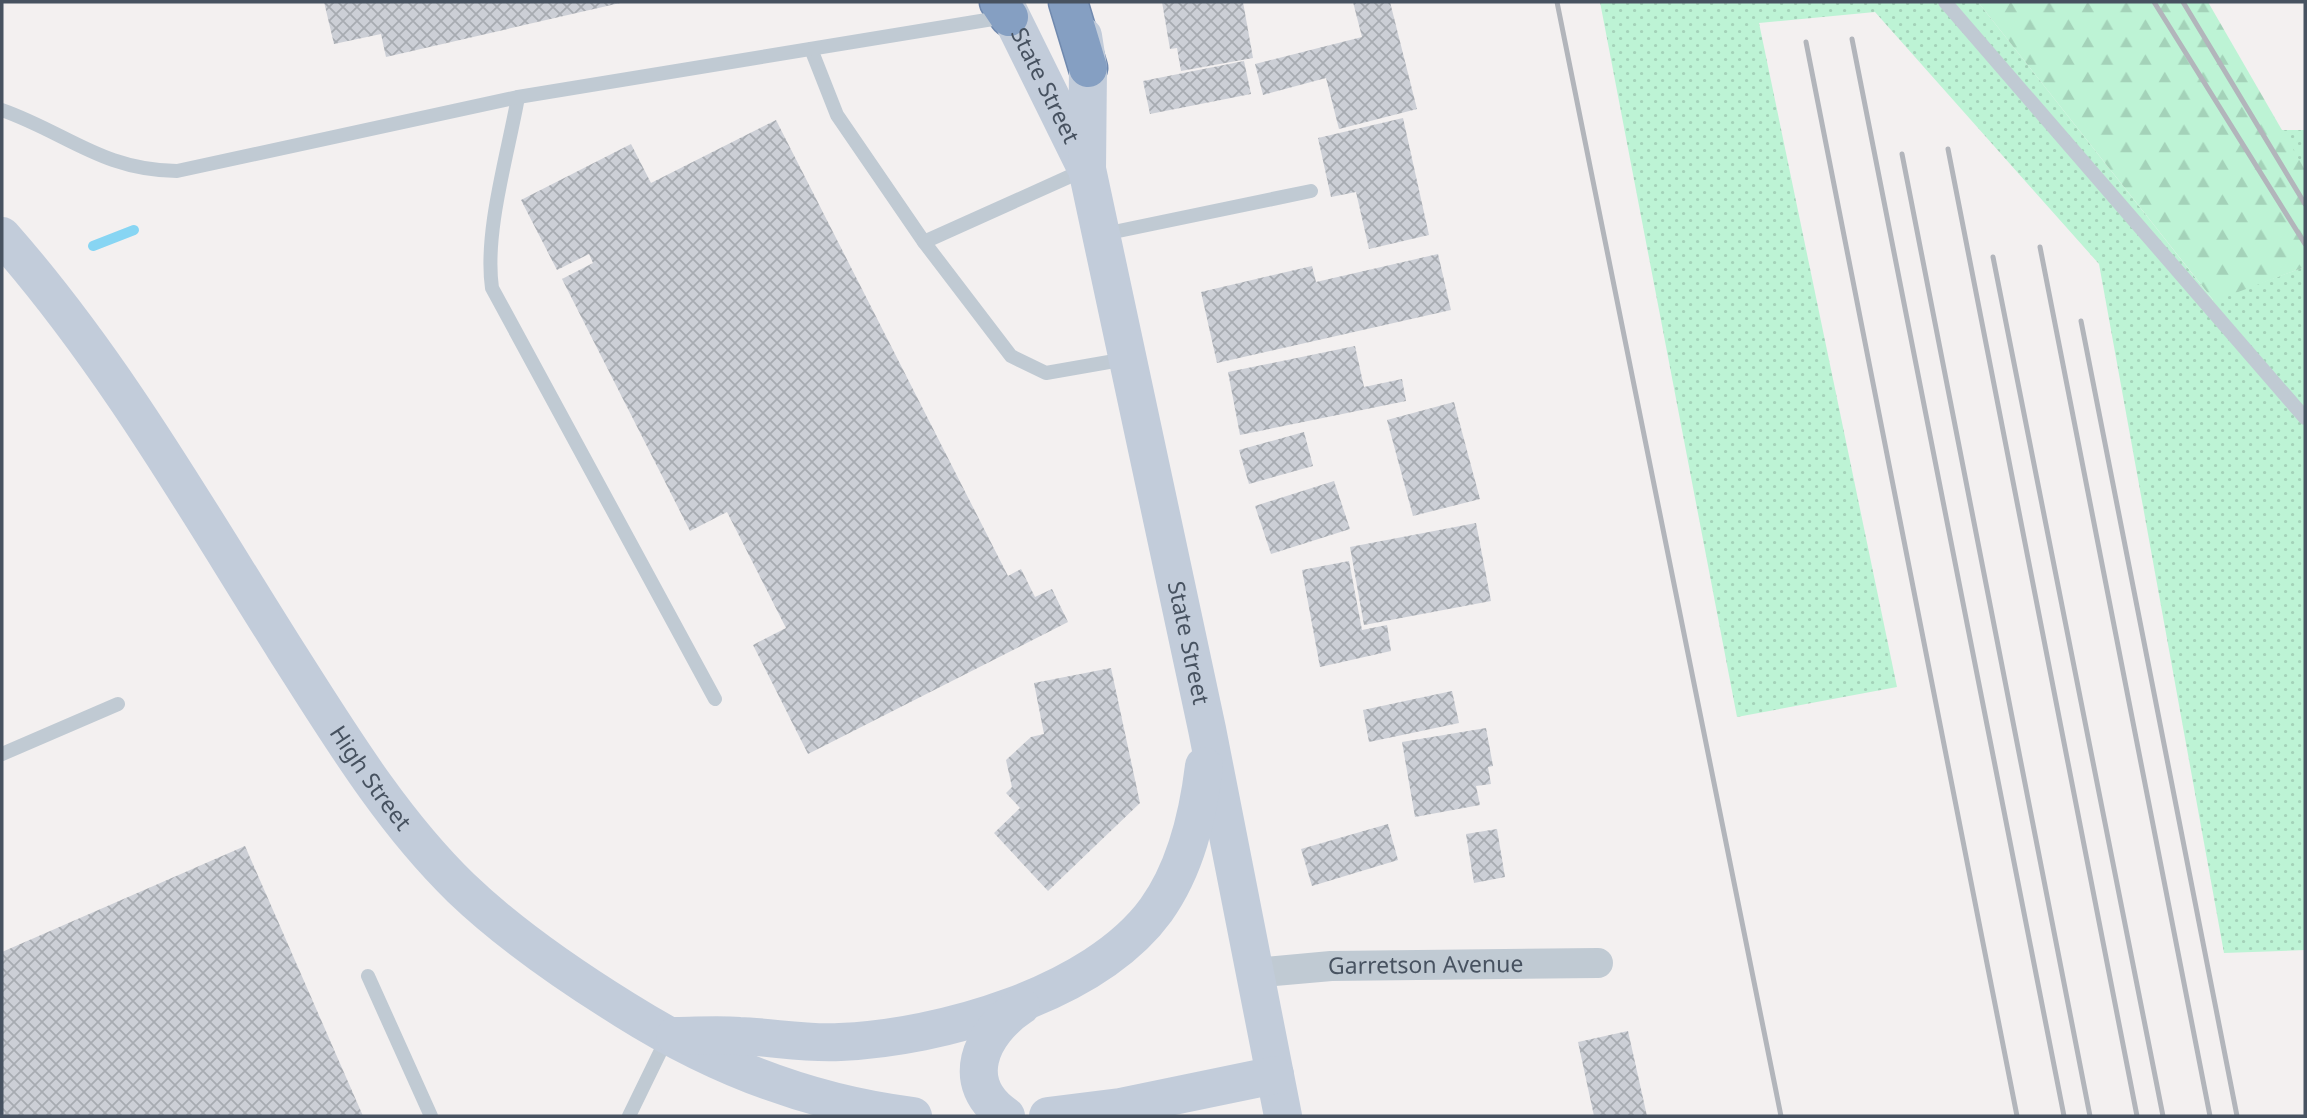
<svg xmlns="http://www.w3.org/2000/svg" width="2307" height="1118" viewBox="0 0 2307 1118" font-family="'Noto Sans',sans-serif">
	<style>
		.grass { fill: url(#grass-dots) }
		.forest { fill: url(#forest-firs) }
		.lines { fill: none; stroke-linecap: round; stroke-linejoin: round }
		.stream { stroke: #87d5f3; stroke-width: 10 }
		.building { fill: url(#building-cross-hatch) }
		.highway-casing { stroke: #7089ae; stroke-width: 41 }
		.lane { stroke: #c0cad3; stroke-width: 14 }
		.street { stroke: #c0cad3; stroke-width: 30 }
		.secondary { stroke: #c2ccda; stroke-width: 38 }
		.highway { stroke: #859fc2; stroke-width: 38 }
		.rail { stroke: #b2b5bb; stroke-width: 5 }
		.labels { text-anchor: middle; stroke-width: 6; stroke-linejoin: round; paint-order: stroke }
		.street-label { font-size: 23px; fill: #475260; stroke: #fff }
	</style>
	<defs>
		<pattern id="grass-dots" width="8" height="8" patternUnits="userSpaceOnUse" patternTransform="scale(1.75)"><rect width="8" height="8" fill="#bdf3d5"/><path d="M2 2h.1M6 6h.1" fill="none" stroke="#a4d2b9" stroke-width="1.8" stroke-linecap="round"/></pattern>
		<pattern id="forest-firs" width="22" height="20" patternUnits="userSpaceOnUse" patternTransform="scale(1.75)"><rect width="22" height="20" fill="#bdf3d5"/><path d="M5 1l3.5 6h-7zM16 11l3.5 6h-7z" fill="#a4d2b9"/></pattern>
		<pattern id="building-cross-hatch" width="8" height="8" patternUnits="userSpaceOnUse" patternTransform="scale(1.75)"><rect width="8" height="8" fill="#cccfd6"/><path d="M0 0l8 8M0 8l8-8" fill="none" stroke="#a7abb1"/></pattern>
	</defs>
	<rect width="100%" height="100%" fill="#f3f0f0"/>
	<g class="grass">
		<path d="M1600,2H1978L2213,300L2305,267V950L2224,953L2099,264L1875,12L1759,23L1897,687L1737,717Z"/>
		<path d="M2280,130H2305V170Z"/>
	</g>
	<path class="forest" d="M1978,2H2208L2305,170V267L2214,301Z"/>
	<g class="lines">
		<path class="stream" d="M93,246L134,230"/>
	</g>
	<g class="building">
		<path d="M324,2H620V3L386,57L381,34L334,44Z"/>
		<path d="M1162,2H1243L1253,58L1181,71L1177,48L1170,49Z"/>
		<path d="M1353,2H1390L1417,109L1339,129L1326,78L1263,95L1255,64L1362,37Z"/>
		<path d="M1244,61L1251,94L1150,114L1143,81Z"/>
		<path d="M1403,118L1429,235L1369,249L1356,192L1331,197L1318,138Z"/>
		<path d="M776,120L1008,576L1021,569L1035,597L1052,589L1068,622L808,754L753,645L786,628L727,512L690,531L562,279L593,263L589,254L557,270L521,200L631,144L651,183Z"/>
		<path d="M1438,254L1451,310L1217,363L1201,292L1312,266L1316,282Z"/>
		<path d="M1355,346L1364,387L1402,379L1406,401L1240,435L1228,372Z"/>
		<path d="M1454,402L1480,499L1413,516L1387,420Z"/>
		<path d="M1304,432L1313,466L1249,484L1239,450Z"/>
		<path d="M1334,481L1350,529L1271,554L1255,506Z"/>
		<path d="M1476,523L1491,601L1364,625L1350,547Z"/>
		<path d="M1349,561L1362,630L1387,625L1391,651L1320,667L1302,570Z"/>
		<path d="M1111,668L1140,803L1048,891L994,833L1020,808L1006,793L1012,787L1006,760L1031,737L1044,734L1034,683Z"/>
		<path d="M1452,691L1459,723L1369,742L1363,710Z"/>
		<path d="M1486,728L1493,766L1488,767L1491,784L1476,786L1480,805L1415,817L1402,742Z"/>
		<path d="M1388,824L1398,860L1312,886L1301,849Z"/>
		<path d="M1497,829L1505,877L1474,883L1466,834Z"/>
		<path d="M245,846L363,1116H2V952Z"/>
		<path d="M1628,1031L1647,1116H1594L1578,1042Z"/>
	</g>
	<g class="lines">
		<g class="highway-casing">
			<g id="highway">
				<path d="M999,2L1009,17"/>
				<path d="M1068,2L1088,68"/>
			</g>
		</g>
		<g class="lane">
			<path d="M1945,2L2305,418"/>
			<path d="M811,49L837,115L924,242"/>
			<path d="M518,97C508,154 484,232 492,288L715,699"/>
			<path d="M2,110C67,133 102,170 177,171L518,97L1005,17"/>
			<path d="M1084,170L924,242L1011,356L1046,373L1126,359"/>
			<path d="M1104,234L1311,191"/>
			<path d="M2,754L118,704"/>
			<path d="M368,976L431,1116"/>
			<path d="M629,1116L667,1038"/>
		</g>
		<path class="street" id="s1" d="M1254,973L1331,966L1598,963"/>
		<g class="secondary">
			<path id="s2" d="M1004,2L1084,164"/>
			<path id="s3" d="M1083,36L1088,68L1087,169L1207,729L1283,1116"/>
			<path id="s4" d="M2,236C113,362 196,508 285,649C338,732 390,819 461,888C510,935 567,974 625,1010C714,1066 808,1103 913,1116"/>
			<path d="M675,1036C696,1036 718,1034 739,1036C772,1037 805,1044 840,1042C939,1038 1094,995 1156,910C1186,868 1198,816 1204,766"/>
			<path d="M1006,1116C958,1084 980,1033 1021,1006"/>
			<path d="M1048,1116L1120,1107L1275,1075"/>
		</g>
		<use href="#highway" class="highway"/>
		<g class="rail">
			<path d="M1557,2L1781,1116"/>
			<path d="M2154,2L2305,244"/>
			<path d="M2183,2L2305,204"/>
			<path d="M1852,39L2064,1116"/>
			<path d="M1806,42L2017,1116"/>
			<path d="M1948,149L2137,1116"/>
			<path d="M1902,154L2090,1116"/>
			<path d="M2040,247L2210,1116"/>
			<path d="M1993,257L2163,1116"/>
			<path d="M2081,321L2237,1116"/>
		</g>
	</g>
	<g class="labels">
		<g class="street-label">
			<text dy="8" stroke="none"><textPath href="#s2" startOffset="93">State Street</textPath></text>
			<text dy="8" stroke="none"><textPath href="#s3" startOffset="618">State Street</textPath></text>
			<text dy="8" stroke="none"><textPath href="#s4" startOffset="656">High Street</textPath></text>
			<text dy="8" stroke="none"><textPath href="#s1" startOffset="172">Garretson Avenue</textPath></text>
		</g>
	</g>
	<rect width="2307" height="1118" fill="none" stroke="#475260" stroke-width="7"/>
</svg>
